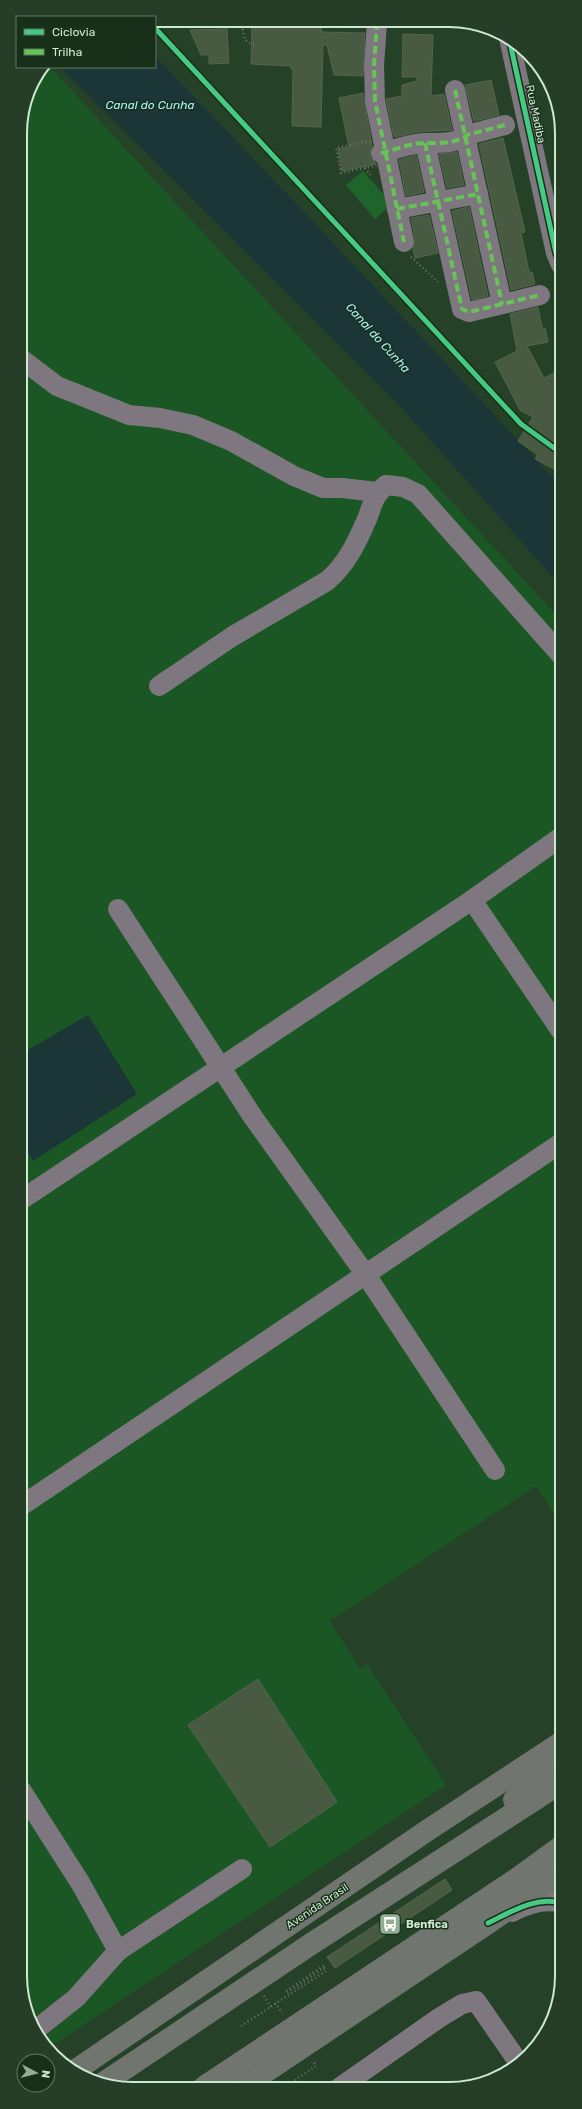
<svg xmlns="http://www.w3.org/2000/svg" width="582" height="2109" viewBox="0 0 582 2109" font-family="Rubik,sans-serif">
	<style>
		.built { fill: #1b5625 }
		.green { fill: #1f652b }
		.water { fill: #1c3537 }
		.building { fill: #485a42; stroke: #53664d }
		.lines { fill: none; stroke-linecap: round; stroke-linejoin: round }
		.path { stroke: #6f7270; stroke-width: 2.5; stroke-dasharray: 1 3; stroke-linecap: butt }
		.minor { stroke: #7e777f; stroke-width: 20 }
		.highway { stroke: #707570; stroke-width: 22 }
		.quiet { stroke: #66c356; stroke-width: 4; stroke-dasharray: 8 4; stroke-linecap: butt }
		.cycleway-casing { stroke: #182f1a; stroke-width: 8 }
		.cycleway { stroke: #46c982; stroke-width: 5 }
		.labels { text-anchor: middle; stroke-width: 3; stroke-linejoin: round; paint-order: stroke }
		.street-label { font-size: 11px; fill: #cde9ce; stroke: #182f1a }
		.poi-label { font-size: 11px; font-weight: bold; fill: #cde9ce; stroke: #182f1a; text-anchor: start }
		.water-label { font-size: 12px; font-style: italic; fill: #a7f3fd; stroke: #182f1a }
		.rim { fill: none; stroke: #cde9ce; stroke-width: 2 }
	</style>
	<rect width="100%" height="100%" fill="#254229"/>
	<path class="built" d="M44,67H50L561,620L562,1526L536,1486L330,1621L360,1669L367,1664L446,1785L47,2049L21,1991L20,125L29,89Z"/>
	<path class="green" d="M363,171L392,204L375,219L346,185Z"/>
	<g class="water">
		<path d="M155,56L308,216L561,486V586L399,405L60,67H155Z"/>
		<path d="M88,1015L137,1094L33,1161L21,1140V1054Z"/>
	</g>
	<g class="building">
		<path d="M252,22H282V26L322,27L321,32L365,33L363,76L334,75L327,45H323L321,127L292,126L293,69H291V66L251,64Z"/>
		<path d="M227,29L229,63L209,64V55H201L190,30Z"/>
		<path d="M403,34L433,35L431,96L444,94L452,130L418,132L394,137L386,99L402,96V85L417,81V77H402Z"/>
		<path d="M491,80L499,115L474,121L465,85Z"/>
		<path d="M363,93L372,146L370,155L376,164L342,171L338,149L349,147L339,98Z"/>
		<path d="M503,138L525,232L521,233L529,272H532L535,284L511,290L479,144Z"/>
		<path d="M457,152L464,185L447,188L439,154Z"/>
		<path d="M416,155L424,192L406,196L399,160Z"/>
		<path d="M469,207L488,296L472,300L452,211Z"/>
		<path d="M429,215L438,253L415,258L413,249L415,240L411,218Z"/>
		<path d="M538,307L542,328H545L548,342L527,346L544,378L558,371L561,378V461L556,470L535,459L538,455L518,441L533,417L520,410L495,362L517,351L510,314Z"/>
		<path d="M258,1679L337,1802L270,1847L188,1725Z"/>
		<path d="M445,1879L452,1890L335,1968L327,1957Z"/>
	</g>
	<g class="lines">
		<g class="path">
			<path d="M242,21C243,31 242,44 255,44"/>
			<path d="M378,139L383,164L341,173L336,148Z"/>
			<path d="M365,168L372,177"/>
			<path d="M411,257L438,282"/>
			<path d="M264,1996L271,2007"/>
			<path d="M275,2003L282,2013"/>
			<path d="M241,2026L326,1971L324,1968L287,1993L286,1991L325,1965"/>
			<path d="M285,2087L316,2066L313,2061"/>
		</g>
		<g class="minor">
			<path d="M377,22L374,66L375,101L404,242"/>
			<path d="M509,38L556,253L561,265"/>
			<path d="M455,90L502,304"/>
			<path d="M425,143L462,309L469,312L540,295"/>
			<path d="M381,153C394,150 411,143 425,143C438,143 456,144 467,135L505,125"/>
			<path d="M397,209L478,194"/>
			<path d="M20,358L57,386L129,415L160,418L193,425L231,441L294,476L323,488H342L377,492"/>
			<path d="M159,686L233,636L327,581C347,564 357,542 367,519C373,504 373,496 386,485L403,487L418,494L561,655"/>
			<path d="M472,900L561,1031"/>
			<path d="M118,909L253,1117L366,1275L495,1470"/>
			<path d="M21,1200L472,900L561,837"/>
			<path d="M21,1506L561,1143"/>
			<path d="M21,1790L81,1884L118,1951"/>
			<path d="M512,1912C527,1904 544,1898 562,1903"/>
			<path d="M38,2028L76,1998L118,1951L242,1869"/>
			<path d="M339,2088L439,2018L462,2004L476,2001L519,2063"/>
		</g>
		<g class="highway">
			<path d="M514,1800L562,1757"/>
			<path d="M73,2072L428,1830L562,1742"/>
			<path d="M102,2084L311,1944L562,1782"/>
			<path d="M204,2087L518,1878L562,1846"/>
			<path d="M243,2087L488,1923L562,1872"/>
		</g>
		<g class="quiet">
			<path d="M377,22L374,66L375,101L404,242"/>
			<path d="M455,90L502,304"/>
			<path d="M425,143L462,309L469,312L540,295"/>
			<path d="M381,153C394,150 411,143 425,143C438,143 456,144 467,135L505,125"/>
			<path d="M397,209L478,194"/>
		</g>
		<g class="cycleway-casing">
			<g id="cycleway">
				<path d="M155,28L521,424L561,453"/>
				<path d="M509,38L556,253L561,265"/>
				<path d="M488,1923C511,1912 535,1896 562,1903"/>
			</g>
		</g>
		<use href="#cycleway" class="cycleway"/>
	</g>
	<defs>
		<g id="bus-square" transform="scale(1.15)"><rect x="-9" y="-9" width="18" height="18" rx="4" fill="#92af94" stroke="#182f1a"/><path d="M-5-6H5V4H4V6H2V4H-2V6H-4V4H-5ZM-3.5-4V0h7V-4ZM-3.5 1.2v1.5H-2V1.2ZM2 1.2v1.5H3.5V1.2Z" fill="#fff"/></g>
	</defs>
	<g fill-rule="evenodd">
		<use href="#bus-square" x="390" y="1924"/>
	</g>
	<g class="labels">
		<g class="street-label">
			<text transform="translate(536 114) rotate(78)" y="4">Rua Madiba</text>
			<text transform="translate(317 1906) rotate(-34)" y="4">Avenida Brasil</text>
		</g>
		<g class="poi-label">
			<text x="406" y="1928">Benfica</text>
		</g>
		<g class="water-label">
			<text x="150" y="109">Canal do Cunha</text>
			<text transform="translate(378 338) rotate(48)" y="4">Canal do Cunha</text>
		</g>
	</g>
	<path d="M0 0H582V2109H0ZM133 27H449A106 106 0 0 1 555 133V1976A106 106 0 0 1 449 2082H133A106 106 0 0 1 27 1976V133A106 106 0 0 1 133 27Z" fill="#263e28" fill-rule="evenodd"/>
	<path class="rim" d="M133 27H449A106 106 0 0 1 555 133V1976A106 106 0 0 1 449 2082H133A106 106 0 0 1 27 1976V133A106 106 0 0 1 133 27Z"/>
	<rect x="16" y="16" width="140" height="52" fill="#182f1a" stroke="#607962"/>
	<rect x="24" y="29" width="20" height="6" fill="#46c982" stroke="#607962"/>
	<text x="52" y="36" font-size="12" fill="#cde9ce">Ciclovia</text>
	<rect x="24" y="49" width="20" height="6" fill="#66c356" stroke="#607962"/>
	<text x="52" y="56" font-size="12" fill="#cde9ce">Trilha</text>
	<g transform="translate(36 2073) rotate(97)"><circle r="19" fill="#182f1a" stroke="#607962"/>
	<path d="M0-3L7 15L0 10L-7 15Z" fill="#92af94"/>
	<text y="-6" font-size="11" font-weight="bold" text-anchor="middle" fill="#cde9ce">N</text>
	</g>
</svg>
